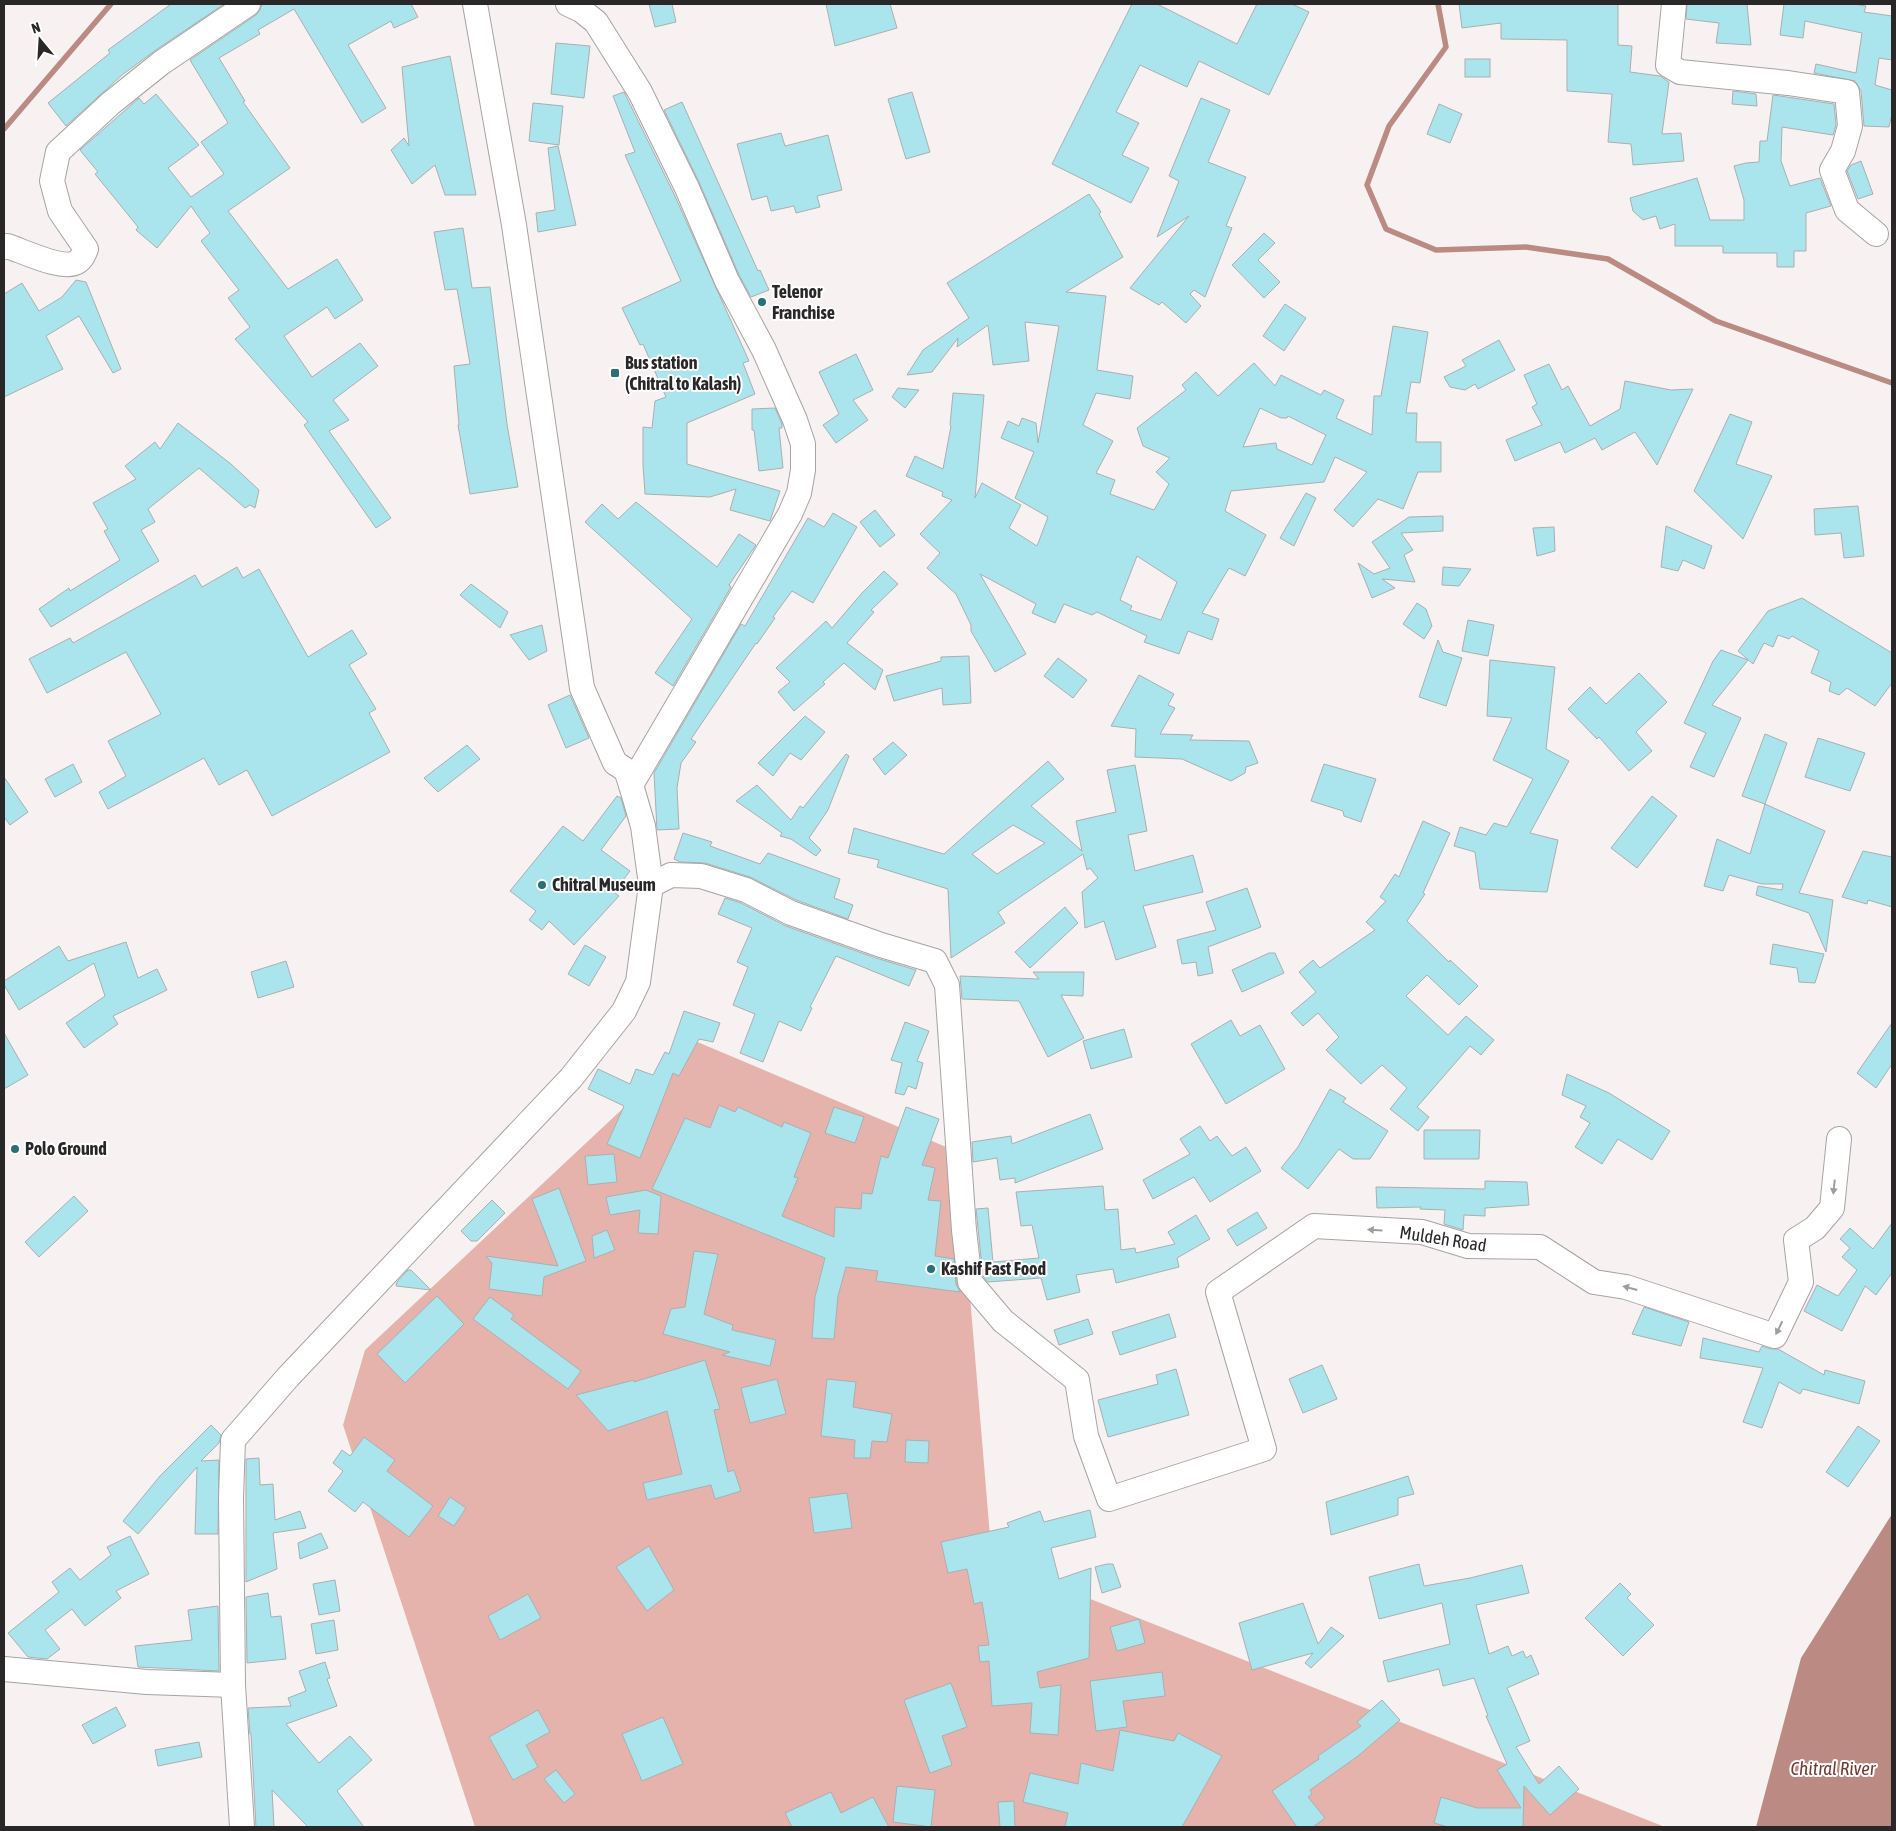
<svg xmlns="http://www.w3.org/2000/svg" width="1896" height="1831" viewBox="0 0 1896 1831" font-family="'Asap Condensed',sans-serif">
	<style>
		.forest { fill: #e6b3ac }
		.water { fill: #ba8a83 }
		.lines { fill: none; stroke-linecap: round; stroke-linejoin: round }
		.stream { stroke: #ba8a83; stroke-width: 5.5 }
		.building { fill: #aae4ed; stroke: #aaafb0; fill-rule: evenodd }
		.minor-casing { stroke: #a8a3a3; stroke-width: 26 }
		.minor { stroke: #fff; stroke-width: 24 }
		.oneway { fill: #9f9e9e }
		.poi-dot { fill: #28717b; stroke: #fff; stroke-width: 2 }
		.labels { text-anchor: middle; stroke-width: 4; stroke-linejoin: round; paint-order: stroke }
		.poi-label { font-size: 18px; font-weight: bold; fill: #292727; stroke: #fff; text-anchor: start }
		.street-label { font-size: 18px; fill: #292727; stroke: #fff }
		.water-label { font-size: 19px; font-style: italic; fill: #773830; stroke: #fff }
	</style>
	<rect width="100%" height="100%" fill="#f7f2f1"/>
	<path class="forest" d="M695,1041L958,1152L992,1560L1665,1827H475L343,1425L365,1350Z"/>
	<path class="water" d="M1892,1514V1827H1756L1801,1658Z"/>
	<g class="lines">
		<g class="stream">
			<path d="M1438,4L1446,47L1389,126L1367,185L1386,229L1436,250L1526,247L1608,259L1716,321L1892,383"/>
			<path d="M4,129L111,4"/>
		</g>
	</g>
	<g class="building">
		<path d="M171,4H224L153,52L122,75L66,126L48,103L110,53L108,50Z"/>
		<path d="M262,4H411L418,17L394,28L391,21L348,45L386,108L362,123L294,9L258,30L260,34L219,58L245,101L243,102L290,168L228,211L288,289L337,259L363,300L335,319L327,307L284,336L312,377L360,343L378,366L333,400L349,420L329,431L391,518L376,528L304,425L308,422L235,339L250,327L228,298L239,290L201,241L210,233L191,206L157,248L136,230L138,227L95,174L98,172L80,150L139,98L144,104L156,94L199,145L168,168L191,197L224,174L201,142L228,123L190,60L256,15L260,10Z"/>
		<path d="M649,4H672L676,22L655,27Z"/>
		<path d="M826,4H890L897,28L835,46Z"/>
		<path d="M1132,4H1157L1237,44L1257,4H1292L1309,12L1269,95L1199,61L1187,87L1140,65L1116,112L1139,123L1122,155L1149,168L1131,203L1052,164Z"/>
		<path d="M1459,4H1618V45L1632,46L1630,72L1660,76L1669,82L1662,134L1681,133L1684,161L1633,165L1631,144L1608,142L1612,94L1567,91V40L1501,39V23L1462,28Z"/>
		<path d="M1687,4H1747L1751,45L1716,43L1719,23L1686,19Z"/>
		<path d="M1784,4H1854L1866,6L1864,12L1892,16V60L1879,58L1875,85L1892,90V114L1889,127L1864,126L1861,91L1855,81L1814,73L1816,64L1856,73L1862,33L1805,21L1803,38L1780,35Z"/>
		<path d="M556,43L590,46L584,98L551,94Z"/>
		<path d="M450,56L476,195H445L435,165L412,184L391,150L404,138L409,146L402,67Z"/>
		<rect x="1465" y="59" width="25" height="18"/>
		<path d="M1733,91L1756,94L1757,106L1732,104Z"/>
		<path d="M624,92L674,194L749,361L743,363L755,394L687,423V464L780,491L770,521L730,510L736,489L710,497L645,494L643,465V427L652,428L655,401L666,397L643,344L640,345L622,308L681,281L625,155L635,152L613,96Z"/>
		<path d="M912,92L930,152L906,159L888,99Z"/>
		<path d="M1773,95L1834,104L1836,125L1833,135L1782,127L1781,161L1790,186L1820,178L1831,206L1806,213V251H1794V267H1777V253H1723V246H1675V224L1660,229L1656,216L1643,220L1633,211L1630,198L1697,178L1710,220H1744V200L1734,166L1746,163L1759,162L1760,141H1767Z"/>
		<path d="M1201,98L1230,110L1208,162L1246,177L1226,226L1232,228L1205,297L1194,290L1190,294L1201,306L1186,323L1162,302L1159,305L1130,288L1189,216L1157,237L1179,181L1169,176Z"/>
		<path d="M682,102L758,271L760,270L769,290L751,297L739,275L699,182L664,110Z"/>
		<path d="M533,103L563,106L559,145L529,141Z"/>
		<path d="M1439,104L1462,114L1450,143L1427,134Z"/>
		<path d="M781,133L785,146L828,135L842,190L817,196L820,207L796,213L794,206L771,211L767,196L752,200L737,144Z"/>
		<path d="M558,146L576,225L538,232L536,213L555,210L548,148Z"/>
		<path d="M1861,161L1873,194L1858,199L1847,171L1851,165Z"/>
		<path d="M1089,194L1101,212L1099,214L1123,257L1066,292L1106,296L1097,370L1133,376L1130,399L1096,393L1083,425L1113,441L1096,473L1115,480L1110,494L1154,510L1169,484L1156,472L1170,458L1143,446L1137,428L1186,390L1182,385L1196,372L1218,396L1254,363L1275,386L1281,375L1321,395L1324,390L1344,400L1336,418L1372,435L1374,396H1381L1393,326L1428,332L1420,383L1411,382L1406,413H1417L1416,442H1441V472H1418L1403,509L1378,499L1353,527L1334,510L1367,472L1335,457L1324,482L1231,491L1225,511L1266,535L1245,576L1229,568L1202,613L1219,619L1212,640L1188,631L1179,654L1144,642L1147,636L1097,612L1092,615L1064,604L1055,623L1032,613L1036,604L980,574L1026,654L995,672L971,631V625L956,594L927,568L940,553L920,534L952,500L942,496L943,492L906,476L915,456L943,469L951,426L950,425L953,393L984,395L975,498L982,483L1021,505L1009,528L1037,546L1048,517L1015,498L1034,452L1001,438L1008,421L1019,426L1022,418L1036,423L1038,443L1059,326L1025,322L1029,361L993,365L988,325L957,347L958,338L932,372L907,375L923,350L969,318L947,283ZM1260,408L1281,418H1287L1288,416L1326,435L1312,465L1277,449L1276,443L1243,447ZM1137,556L1177,582L1161,620L1130,610L1132,606L1120,600Z"/>
		<path d="M463,228L472,288L490,287L507,424L518,487L470,494L458,425H459L454,366L470,364L457,289L445,290L434,232Z"/>
		<path d="M1264,233L1275,243L1258,260L1280,282L1264,298L1232,265Z"/>
		<path d="M76,280L86,282L121,369L113,373L79,316L46,336L63,369L4,397V294L22,283L39,311L62,297Z"/>
		<path d="M1285,304L1306,318L1284,351L1263,336Z"/>
		<path d="M1499,340L1515,370L1478,389L1475,384L1465,390L1450,387L1444,377L1466,366L1462,360Z"/>
		<path d="M856,354L873,390L853,400L868,420L836,443L823,425L839,414L819,372Z"/>
		<path d="M1549,364L1562,390L1568,386L1590,426L1620,409L1625,381L1671,390L1693,389L1657,465L1635,432L1602,450L1595,438L1565,453L1560,442L1515,461L1506,440L1542,425L1532,407L1537,404L1524,375Z"/>
		<path d="M898,388L919,390L905,408L892,397Z"/>
		<path d="M775,408L782,424V428H779L783,468L759,471L754,430H752V409Z"/>
		<path d="M1730,414L1752,422L1736,464L1772,476L1743,539L1694,491Z"/>
		<path d="M178,423L231,464L259,490L255,508L250,505L245,508L199,468L148,509L155,522L141,530L159,561L51,627L39,609L69,588L70,591L120,560L104,531L108,529L93,503L136,479L125,466L155,442L160,449Z"/>
		<path d="M1306,493L1316,498L1294,546L1280,538Z"/>
		<path d="M636,502L717,567L739,534L756,545L729,585L731,587L673,686L655,673L692,619L585,522L602,504L618,519Z"/>
		<path d="M1858,506L1864,556L1844,558L1841,533L1815,535L1814,509Z"/>
		<path d="M875,510L895,535L880,547L860,522Z"/>
		<path d="M833,513L857,527L813,603L792,591L773,617L775,618L757,644L756,643L691,739L696,742L681,763L677,788L679,829L657,830L654,773L741,624L745,626L808,518L824,527Z"/>
		<path d="M1443,516V531L1401,533L1413,550L1404,555L1415,582L1382,579L1395,588L1372,598L1358,563L1374,574L1390,568L1372,542L1409,517Z"/>
		<path d="M1666,526L1712,546L1704,569L1683,560L1678,571L1661,567Z"/>
		<path d="M1554,527L1555,551L1537,556L1533,528Z"/>
		<path d="M237,567L243,578L259,569L308,657L352,630L367,654L349,665L376,709L369,713L390,752L272,816L247,770L219,785L204,758L108,809L99,792L126,776L108,741L161,714L126,652L47,693L29,659L70,638L73,643L195,575L202,587Z"/>
		<path d="M1443,567L1471,569L1459,586L1442,585Z"/>
		<path d="M884,571L898,584L871,610L874,612L847,643L883,670L875,690L844,663L823,682L825,684L794,711L778,692L790,682L776,668L826,621L832,628L862,593Z"/>
		<path d="M471,584L508,612L500,628L460,595Z"/>
		<path d="M1802,598L1892,653V683L1875,706L1847,688L1839,695L1829,691L1831,682L1811,673L1819,651L1792,636L1789,639L1778,635L1773,647L1764,643L1753,664L1738,651L1768,611Z"/>
		<path d="M1417,603L1426,609L1432,626L1424,639L1403,624Z"/>
		<path d="M1468,620L1494,625L1488,656L1462,651Z"/>
		<path d="M542,625L547,651L529,660L510,635Z"/>
		<path d="M1438,640L1443,652L1462,658L1446,706L1419,697Z"/>
		<path d="M1721,650L1748,660L1712,705L1741,718L1714,777L1690,767L1706,733L1684,723L1713,661Z"/>
		<path d="M969,656L971,703L943,705L942,688L894,701L886,676L941,661V657Z"/>
		<path d="M1058,658L1087,680L1073,698L1044,676Z"/>
		<path d="M1490,660L1555,667L1546,749L1569,761L1530,833L1558,840L1547,892L1480,889L1475,852L1454,846L1460,827L1486,835L1494,823L1507,827L1533,779L1493,760L1512,718L1487,716Z"/>
		<path d="M1639,673L1667,702L1636,732L1652,751L1629,771L1599,737L1597,739L1568,709L1590,687L1606,704Z"/>
		<path d="M1139,675L1174,694L1168,705L1175,708L1160,734L1193,735L1190,740L1249,741L1258,763L1246,767L1245,773L1231,781L1182,759L1135,757L1136,729L1111,726Z"/>
		<path d="M570,695L589,738L566,748L548,705Z"/>
		<path d="M805,716L825,732L801,760L790,753L773,776L758,763Z"/>
		<path d="M1765,734L1787,743L1765,804L1742,796Z"/>
		<path d="M1818,738L1865,753L1850,791L1805,777Z"/>
		<path d="M893,742L907,755L885,775L873,759Z"/>
		<path d="M467,745L480,759L438,792L424,778Z"/>
		<path d="M846,754L849,756L828,810L809,838L821,850L816,856L791,839L780,836L782,833L736,801L757,785L791,820L800,806L803,808Z"/>
		<path d="M1048,761L1064,779L1031,806L1082,851L1076,821L1116,812L1107,770L1135,765L1147,831L1128,835L1135,871L1193,855L1203,892L1143,906L1156,947L1116,960L1104,921L1085,928L1082,892L1098,878L1090,868L1087,870L1083,854L998,912L1005,923L951,958L948,889L877,867L879,860L848,853L854,828L944,854ZM1013,825L1045,843L997,874L972,854Z"/>
		<path d="M73,764L82,782L55,797L45,779Z"/>
		<path d="M1324,764L1376,779L1361,822L1344,816L1343,811L1311,801Z"/>
		<path d="M4,777L28,812L10,825L4,817Z"/>
		<path d="M617,796L621,798L626,816L601,850L630,871L614,892L619,896L574,945L549,921L542,930L529,920L536,911L510,891L563,826L583,841Z"/>
		<path d="M1652,796L1677,816L1637,868L1611,848Z"/>
		<path d="M1765,804L1825,831L1799,893L1833,900L1826,952L1809,913L1756,895L1758,886L1782,890L1783,884H1762L1729,875L1723,891L1704,886L1717,839L1750,854Z"/>
		<path d="M1423,821L1450,833L1423,893L1425,894L1407,921L1449,962L1450,960L1478,986L1459,1005L1427,975L1406,996L1448,1035L1466,1016L1494,1040L1481,1055L1470,1046L1417,1107L1429,1117L1418,1131L1390,1109L1407,1088L1382,1065L1361,1084L1326,1050L1339,1037L1318,1013L1303,1026L1291,1013L1316,992L1299,972L1313,960L1320,968L1375,930L1366,922L1386,901L1380,897L1395,874L1399,877Z"/>
		<path d="M683,833L712,842L710,846L760,864L768,853L840,879L834,898L853,905L848,919L796,900L750,877L705,863L680,862L674,859Z"/>
		<path d="M1863,851L1892,857V907L1868,900L1867,904L1842,897Z"/>
		<path d="M1247,888L1261,927L1208,947L1213,973L1198,976L1196,962L1182,964L1177,940L1216,930L1206,902Z"/>
		<path d="M725,898L741,903L786,926L876,958L916,970L909,986L836,956L810,1007L812,1008L801,1031L779,1021L763,1062L740,1053L755,1014L733,1005L748,967L737,962L752,928L718,914Z"/>
		<path d="M1065,907L1078,923L1030,968L1015,952Z"/>
		<path d="M126,942L138,978L157,969L167,990L113,1016L118,1024L84,1048L66,1023L105,996L94,963L19,1010L4,985V981L59,946L68,961Z"/>
		<path d="M1773,944L1824,954L1815,983L1799,982L1797,968L1770,964Z"/>
		<path d="M585,945L606,957L589,986L568,974Z"/>
		<path d="M1269,953H1275L1284,973L1242,992L1232,970Z"/>
		<path d="M286,961L294,987L258,998L251,972Z"/>
		<path d="M1033,972H1084L1083,996L1061,995L1084,1038L1048,1057L1019,1001L962,999L960,976L1039,979Z"/>
		<path d="M684,1011L720,1023L713,1042L699,1039L679,1076L673,1073L640,1158L607,1144L624,1106L588,1089L598,1069L630,1084L636,1069L653,1075L665,1052L669,1054Z"/>
		<path d="M1231,1020L1240,1036L1260,1025L1285,1069L1226,1104L1191,1044Z"/>
		<path d="M905,1022L929,1031L917,1061L923,1063L916,1089L908,1086L904,1095L895,1093L902,1063L891,1060Z"/>
		<path d="M1892,1023V1064L1876,1088L1857,1073Z"/>
		<path d="M1124,1029L1132,1057L1091,1069L1083,1041Z"/>
		<path d="M4,1033L28,1075L4,1089Z"/>
		<path d="M1567,1074L1609,1093L1670,1131L1652,1160L1618,1139L1602,1164L1575,1147L1590,1123L1580,1117L1586,1106L1562,1095Z"/>
		<path d="M1330,1089L1346,1098L1343,1102L1388,1131L1370,1159H1353L1339,1149L1308,1189L1281,1168L1298,1147Z"/>
		<path d="M719,1105L735,1112L738,1107L782,1127L784,1122L811,1133L794,1177L798,1178L782,1216L834,1237L835,1207L861,1209L862,1193L872,1194L881,1156L888,1158L906,1107L939,1119L922,1165L935,1168L928,1200L941,1201L935,1256L954,1259L956,1284L960,1292L876,1281L878,1271L846,1267L838,1296L834,1339L812,1338L815,1297L825,1258L652,1189L685,1118L710,1128Z"/>
		<path d="M834,1107L864,1117L855,1143L825,1133Z"/>
		<path d="M1090,1114L1103,1149L1015,1183V1178L1000,1180L997,1158L973,1162L972,1142L1011,1136L1012,1144Z"/>
		<path d="M1200,1126L1210,1141L1217,1136L1232,1156L1246,1147L1261,1171L1210,1202L1194,1177L1153,1199L1143,1180L1190,1154L1180,1139Z"/>
		<path d="M1424,1130H1480L1479,1159H1424Z"/>
		<path d="M614,1154L617,1182L588,1185L585,1156Z"/>
		<path d="M1485,1181L1527,1182L1529,1205L1485,1208V1216L1464,1215L1463,1230L1444,1224L1445,1210L1420,1209L1421,1207L1377,1208L1376,1187L1485,1189Z"/>
		<path d="M1103,1186L1105,1210L1118,1209L1121,1250L1135,1248L1136,1253L1175,1244L1168,1232L1196,1215L1210,1239L1177,1258L1179,1267L1116,1283L1113,1269L1076,1275L1080,1292L1047,1300L1041,1278L988,1282L983,1276L976,1209L988,1208L993,1262L1039,1258L1032,1225L1021,1226L1016,1192Z"/>
		<path d="M559,1188L586,1261L544,1277L542,1296L489,1289L492,1263L486,1256L558,1266L532,1199Z"/>
		<path d="M646,1190L661,1196L658,1234L638,1233L640,1210L610,1215L606,1197Z"/>
		<path d="M74,1196L88,1211L39,1257L25,1242Z"/>
		<path d="M492,1200L505,1213L477,1241H471L461,1231Z"/>
		<path d="M1257,1212L1267,1228L1237,1246L1227,1230Z"/>
		<path d="M1892,1223V1273L1876,1295L1865,1286L1842,1331L1804,1311L1817,1285L1838,1296L1857,1270L1842,1257L1850,1248L1840,1239L1850,1228L1873,1249Z"/>
		<path d="M607,1230L615,1250L594,1258L592,1236Z"/>
		<path d="M694,1251L718,1254L704,1314L733,1325L732,1330L776,1340L770,1366L722,1355L730,1352L663,1334L671,1309L685,1307Z"/>
		<path d="M408,1270H411L431,1290L396,1286L397,1282Z"/>
		<path d="M437,1296L464,1324L405,1383L377,1354Z"/>
		<path d="M490,1297L514,1315L511,1319L581,1371L568,1389L473,1319Z"/>
		<path d="M1644,1307L1689,1322L1681,1346L1632,1334Z"/>
		<path d="M1169,1314L1176,1337L1120,1355L1112,1332Z"/>
		<path d="M1088,1319L1093,1334L1059,1345L1054,1330Z"/>
		<path d="M1703,1338L1759,1352L1762,1346L1771,1349H1778L1824,1375L1825,1370L1865,1381L1859,1404L1803,1389L1800,1394L1779,1382L1762,1428L1743,1422L1763,1368L1700,1358Z"/>
		<path d="M705,1360L720,1409L714,1410L728,1472L734,1470L741,1491L715,1499L711,1485L647,1500L643,1483L682,1474L667,1411L608,1431L576,1395L634,1380V1382Z"/>
		<path d="M1322,1365L1337,1399L1303,1413L1289,1379Z"/>
		<path d="M1176,1369L1189,1415L1108,1437L1098,1400L1158,1384L1156,1375Z"/>
		<path d="M777,1379L786,1414L750,1423L741,1388Z"/>
		<path d="M827,1379L856,1382L853,1407L892,1414L887,1442L872,1441L870,1458H854L855,1440L821,1436Z"/>
		<path d="M211,1425L221,1435L219,1443L201,1461L219,1460L218,1534H195L197,1467L138,1534L123,1521L160,1476Z"/>
		<path d="M1858,1426L1880,1441L1848,1487L1826,1472Z"/>
		<path d="M364,1437L395,1460L387,1471L433,1506L409,1537L363,1502L355,1512L328,1491L343,1471L333,1463L342,1450L350,1456Z"/>
		<path d="M906,1440L929,1441L928,1463L905,1462Z"/>
		<path d="M259,1458L260,1485L273,1484L275,1520L300,1511L306,1528L273,1533L277,1569L246,1582V1459Z"/>
		<path d="M1408,1476L1414,1494L1398,1498V1515L1331,1535L1326,1502Z"/>
		<path d="M847,1493L852,1528L814,1533L809,1498Z"/>
		<path d="M450,1497L466,1508L454,1526L438,1516Z"/>
		<path d="M1090,1510L1096,1537L1051,1548L1059,1579L1091,1568L1089,1658L1037,1672L1040,1688L1061,1685L1058,1735L1030,1733L1032,1703L992,1706L989,1661L980,1662L978,1646L989,1645L982,1602L974,1604L967,1569L948,1573L941,1542L1009,1527L1007,1523L1040,1511L1044,1522Z"/>
		<path d="M321,1533L328,1548L300,1559L298,1543Z"/>
		<path d="M130,1536L149,1574L116,1591L121,1598L85,1626L72,1609L45,1630L60,1649L47,1659L28,1657L8,1633L59,1592L52,1582L70,1568L80,1580L111,1555L107,1547Z"/>
		<path d="M649,1546L674,1590L647,1611L616,1567Z"/>
		<path d="M1107,1564H1113L1121,1587L1102,1593L1095,1567Z"/>
		<path d="M1419,1564L1424,1586L1470,1578L1522,1565L1529,1593L1476,1605L1489,1654L1508,1646L1512,1656L1523,1651L1526,1658L1531,1655L1539,1674L1507,1688L1530,1741L1516,1747L1539,1784L1559,1766L1579,1789L1550,1815L1524,1786L1523,1827H1448L1434,1823L1441,1797L1477,1808H1521L1497,1770L1507,1764L1486,1716H1488L1474,1678L1443,1686L1439,1669L1388,1682L1383,1661L1450,1644L1442,1603L1379,1619L1369,1577Z"/>
		<path d="M335,1580L340,1611L319,1615L313,1584Z"/>
		<path d="M1620,1583L1631,1594L1627,1598L1654,1625L1623,1656L1585,1618Z"/>
		<path d="M268,1593L271,1617L281,1616L286,1659L247,1663L246,1597Z"/>
		<path d="M528,1594L541,1618L500,1640L488,1616Z"/>
		<path d="M1303,1603L1318,1644L1331,1627L1344,1636L1311,1668L1305,1663L1313,1653L1252,1670L1239,1623Z"/>
		<path d="M218,1606L219,1671L138,1667L135,1646L192,1640L188,1610Z"/>
		<path d="M1139,1619L1145,1643L1117,1651L1110,1627Z"/>
		<path d="M334,1620L338,1650L316,1654L311,1624Z"/>
		<path d="M325,1662L330,1678L327,1679L337,1706L286,1724L319,1763L350,1736L372,1760L337,1791L364,1827H308L272,1790L274,1827H256L251,1734H250L248,1708L291,1706L288,1698L306,1691L299,1671Z"/>
		<path d="M1162,1672L1165,1696L1123,1701L1127,1727L1096,1731L1090,1681Z"/>
		<path d="M951,1683L967,1727L942,1736L952,1765L930,1773L904,1700Z"/>
		<path d="M1382,1700L1400,1720L1358,1756L1310,1790L1312,1794L1308,1797L1325,1818L1313,1827H1297L1272,1791L1319,1759L1318,1756L1361,1726L1357,1722Z"/>
		<path d="M116,1707L126,1726L93,1744L82,1725Z"/>
		<path d="M538,1710L550,1732L526,1745L538,1767L513,1780L489,1737Z"/>
		<path d="M663,1717L683,1764L642,1781L622,1734Z"/>
		<path d="M1120,1730L1174,1741L1178,1733L1222,1756L1182,1827H1065L1068,1813L1023,1802L1030,1773L1078,1784L1081,1763L1113,1771Z"/>
		<path d="M199,1742L202,1757L158,1766L155,1750Z"/>
		<path d="M556,1770L575,1794L564,1803L544,1779Z"/>
		<path d="M897,1786L935,1790L931,1827L893,1822Z"/>
		<path d="M831,1792L841,1813L873,1797L889,1827H792L785,1813Z"/>
		<path d="M1014,1801L1015,1827H1000L998,1802Z"/>
	</g>
	<g class="lines">
		<g class="minor-casing">
			<g id="minor">
				<path d="M475,4L514,225L582,688L615,763L626,770L631,785"/>
				<path d="M1674,4L1668,65L1680,72L1788,83L1847,92L1850,126L1843,151L1832,170L1847,210L1876,234"/>
				<path d="M4,247L7,246C23,251 63,271 77,262C82,259 84,254 86,249L60,211L52,181L58,152L111,103L161,63L248,4"/>
				<path d="M651,885L671,875L701,876L746,890L791,913L881,945L935,961L947,985L964,1230L970,1282L1003,1321L1077,1380L1086,1436L1109,1499L1264,1449L1218,1292L1314,1226L1422,1232L1468,1246L1540,1247L1594,1282L1626,1287L1775,1336L1801,1282L1796,1240L1815,1228L1832,1208L1839,1139"/>
				<path d="M4,1669L147,1682L233,1685"/>
				<path d="M242,1827L233,1685L231,1498L233,1440L288,1377L571,1078L624,1011L638,982L651,885L643,826L631,785L790,514L799,493L803,470V444L795,420L764,350L727,281L687,188L640,92L596,22L581,10L568,4"/>
			</g>
		</g>
		<use href="#minor" class="minor"/>
	</g>
	<defs><path id="oneway-solid" d="M-6-.8H1V-3.2L6.5 0L1 3.2V.8H-6Z" transform="scale(1.25)"/></defs>
	<g class="oneway">
		<use href="#oneway-solid" transform="translate(1834 1187) rotate(96)"/>
		<use href="#oneway-solid" transform="translate(1375 1230) rotate(-177)"/>
		<use href="#oneway-solid" transform="translate(1630 1288) rotate(-165)"/>
		<use href="#oneway-solid" transform="translate(1779 1328) rotate(116)"/>
	</g>
	<g class="poi-dot">
		<circle cx="762" cy="302" r="5"/>
		<rect x="610" y="368" width="10" height="10" rx="2.5"/>
		<circle cx="542" cy="885" r="5"/>
		<circle cx="15" cy="1149" r="5"/>
		<circle cx="931" cy="1269" r="5"/>
	</g>
	<g class="labels">
		<g class="poi-label">
			<text x="772" y="298">Telenor<tspan x="772" dy="21">Franchise</tspan></text>
			<text x="625" y="369">Bus station<tspan x="625" dy="21">(Chitral to Kalash)</tspan></text>
			<text x="552" y="891">Chitral Museum</text>
			<text x="25" y="1155">Polo Ground</text>
			<text x="941" y="1275">Kashif Fast Food</text>
		</g>
		<g class="street-label">
			<text transform="translate(1443 1239) rotate(9)" y="6">Muldeh Road</text>
		</g>
		<g class="water-label">
			<text x="1833" y="1775">Chitral River</text>
		</g>
	</g>
	<rect width="1896" height="1831" fill="none" stroke="#292727" stroke-width="10"/>
	<g transform="translate(40 40) rotate(342)" stroke="#ffffff" stroke-width="4" paint-order="stroke">
	<path d="M0-4L9 19L0 12L-9 19Z" fill="#292727"/>
	<text y="-8" font-size="14" font-weight="bold" text-anchor="middle" fill="#292727">N</text>
	</g>
</svg>
